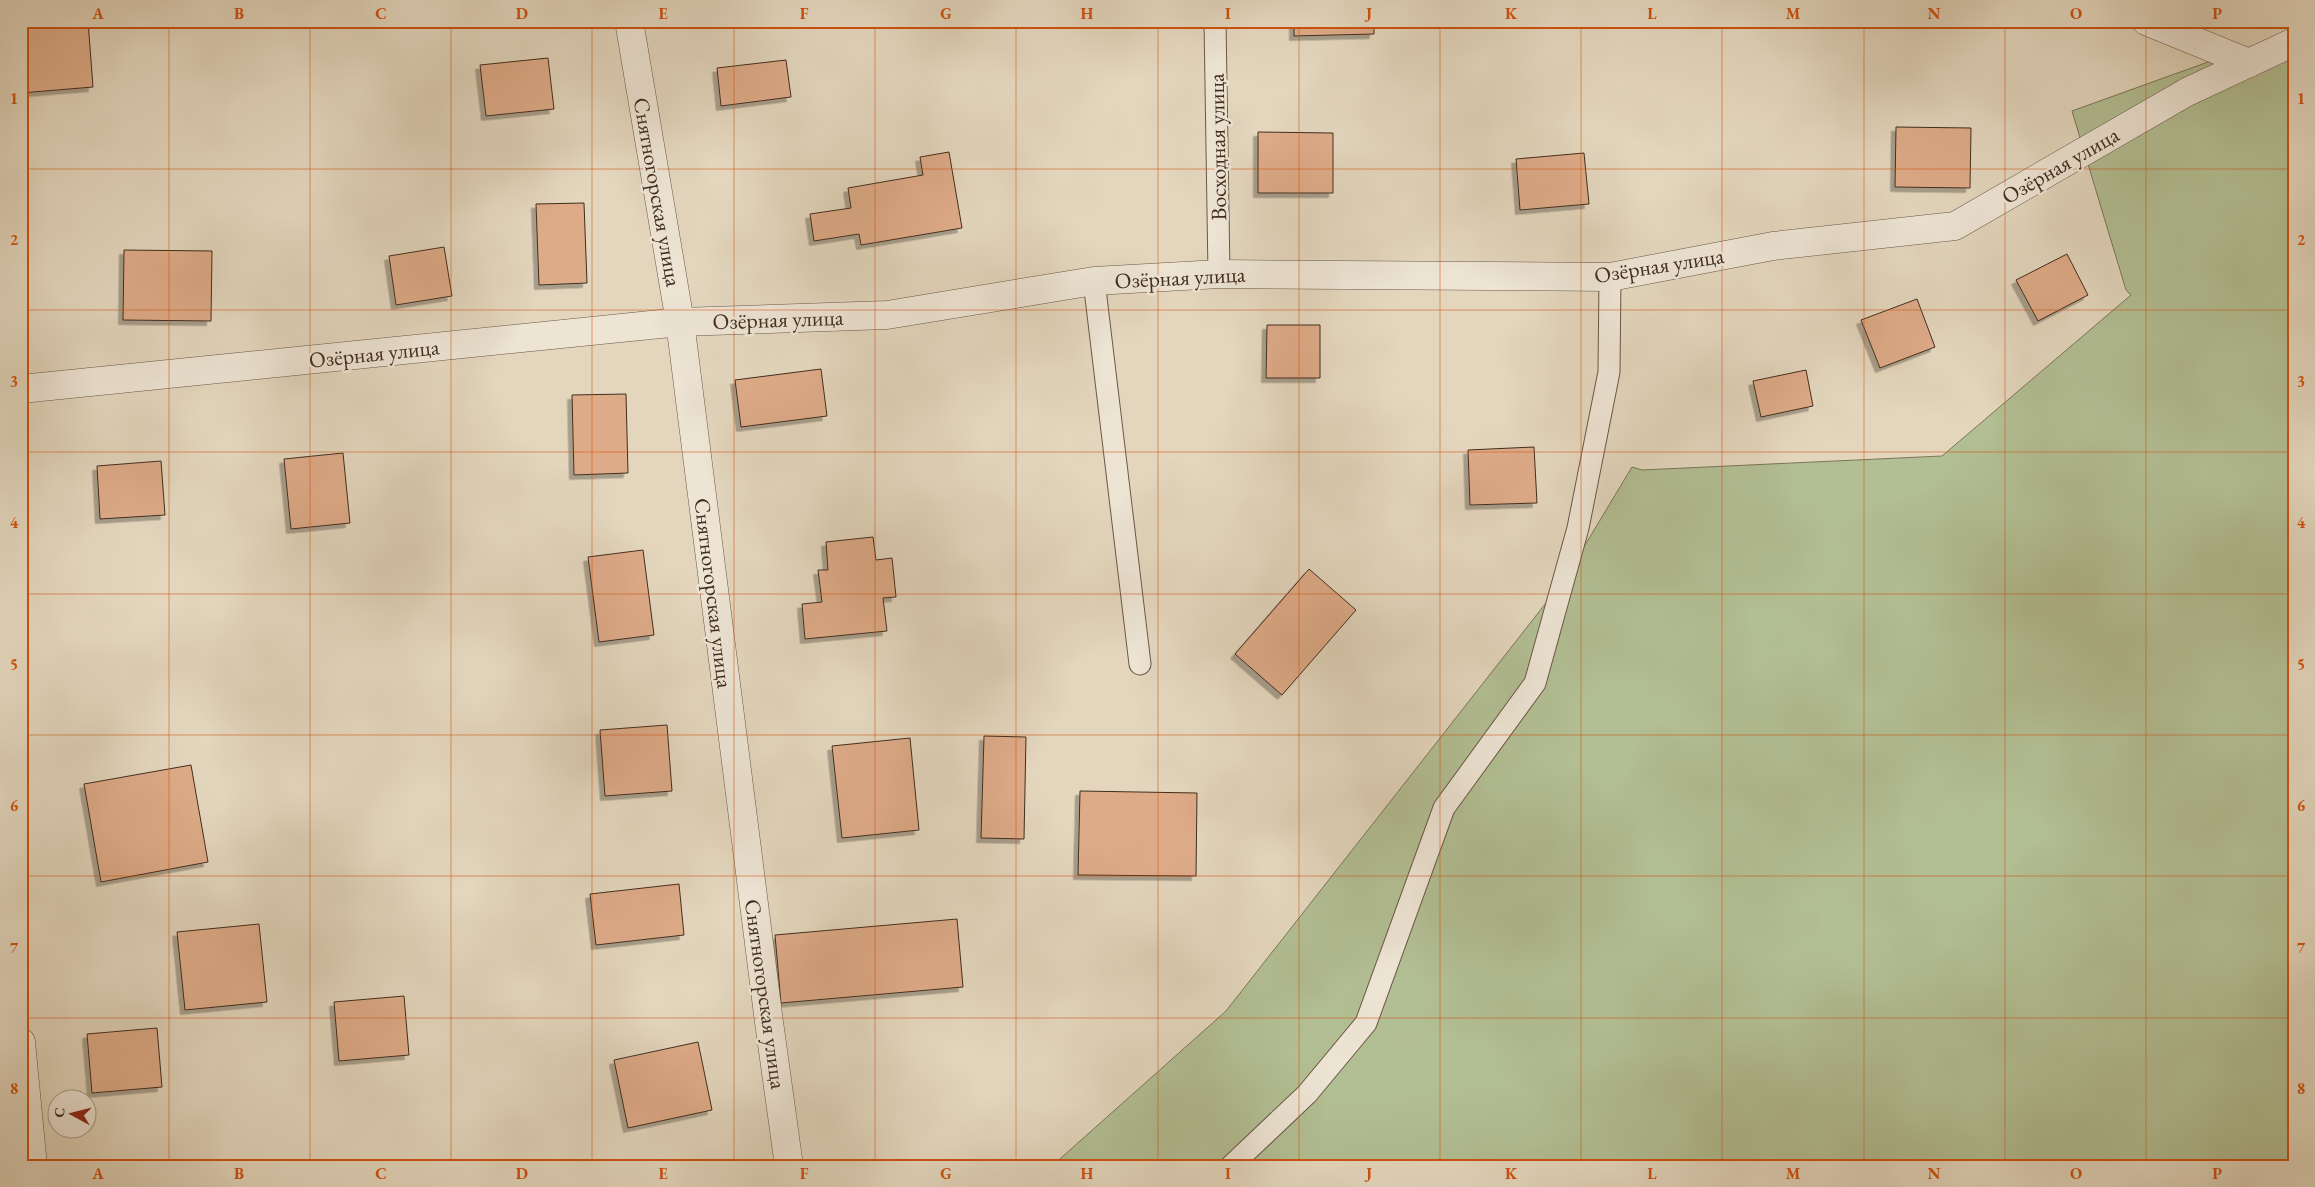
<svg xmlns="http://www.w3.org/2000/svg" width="2315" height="1187" viewBox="0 0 2315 1187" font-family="'EB Garamond',serif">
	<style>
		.green { fill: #b2be93; stroke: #7a7658 }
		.building { fill: #deab88; stroke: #412d1e; filter: url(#shadow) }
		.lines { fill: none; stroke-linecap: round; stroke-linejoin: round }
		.lane-casing { stroke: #6a5746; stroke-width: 23 }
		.street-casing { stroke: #6a5746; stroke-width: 29 }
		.lane { stroke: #ede4d4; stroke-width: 21 }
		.street { stroke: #ede4d4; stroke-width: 28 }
		.grid { fill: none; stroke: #cf520f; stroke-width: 1; stroke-opacity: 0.55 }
		.labels { text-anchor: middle; stroke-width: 5; stroke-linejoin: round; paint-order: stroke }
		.street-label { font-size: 22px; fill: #412d1e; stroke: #ede4d4 }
		.neatline { fill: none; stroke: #cf520f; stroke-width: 2 }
		.grid-label { font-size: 16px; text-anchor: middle; font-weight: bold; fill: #cf520f }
	</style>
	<defs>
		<filter id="shadow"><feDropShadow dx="-4.5" dy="4.5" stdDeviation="0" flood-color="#0004"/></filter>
	</defs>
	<rect width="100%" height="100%" fill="#e3d6bd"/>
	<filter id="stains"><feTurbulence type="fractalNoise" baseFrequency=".004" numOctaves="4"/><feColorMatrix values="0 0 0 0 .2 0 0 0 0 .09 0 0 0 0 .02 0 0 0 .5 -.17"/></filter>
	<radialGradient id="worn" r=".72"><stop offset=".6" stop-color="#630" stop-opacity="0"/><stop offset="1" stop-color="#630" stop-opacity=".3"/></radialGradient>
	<path class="green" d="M2294,31V1155L2284,1166H1052L1226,1011L1564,580L1632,467L1642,470L1942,456L2131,295L2126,290L2072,111Z"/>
	<g class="building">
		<path d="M21,21H88L93,87L21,93Z"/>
		<path d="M1294,21H1374V34L1294,36Z"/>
		<path d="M548,58L554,109L486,116L480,65Z"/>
		<path d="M786,60L791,97L721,106L717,68Z"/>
		<path d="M1896,127L1971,128L1970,188L1895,187Z"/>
		<path d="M1258,132L1333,133V193H1258Z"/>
		<path d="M949,152L962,228L861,245L859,234L814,241L810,214L851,208L848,188L923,175L920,157Z"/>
		<path d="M1584,153L1589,204L1520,210L1516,159Z"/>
		<path d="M584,203L587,283L539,285L536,204Z"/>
		<path d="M444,247L452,296L396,305L389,256Z"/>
		<path d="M124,250L212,251L211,321L123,320Z"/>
		<path d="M2067,254L2088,295L2038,321L2016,280Z"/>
		<path d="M1917,299L1935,347L1880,368L1861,320Z"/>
		<path d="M1267,325H1320V378H1266Z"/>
		<path d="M821,369L827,416L741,427L735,380Z"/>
		<path d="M1806,370L1813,406L1761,417L1753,381Z"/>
		<path d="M626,394L628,473L574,475L572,395Z"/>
		<path d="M1534,447L1537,503L1470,505L1468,450Z"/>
		<path d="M343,453L350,523L291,529L284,459Z"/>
		<path d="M161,461L165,515L100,519L97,466Z"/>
		<path d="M873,537L876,560L892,558L896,597L883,598L887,631L805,639L802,604L822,602L818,570H828L826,542Z"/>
		<path d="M643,550L654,635L599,642L588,557Z"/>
		<path d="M1309,569L1356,610L1282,695L1235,654Z"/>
		<path d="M667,725L672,791L605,796L600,730Z"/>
		<path d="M984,736L1026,737L1024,839L981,838Z"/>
		<path d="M910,738L919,830L842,838L832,746Z"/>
		<path d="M191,765L208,862L101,882L84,784Z"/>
		<path d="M1080,791L1197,793L1196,876L1078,875Z"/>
		<path d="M679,884L684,935L596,945L590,894Z"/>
		<path d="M957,919L963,987L781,1003L775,935Z"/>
		<path d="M259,924L267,1002L185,1010L177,932Z"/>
		<path d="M404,996L409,1055L339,1061L334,1002Z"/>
		<path d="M157,1028L162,1087L92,1093L87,1034Z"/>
		<path d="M698,1042L712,1110L628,1128L614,1060Z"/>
	</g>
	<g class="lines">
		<g class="lane-casing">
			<g id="lane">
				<path d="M1215,21L1219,274"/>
				<path d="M1094,281L1140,664"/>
				<path d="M1231,1166L1307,1094L1366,1023L1444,808L1535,683L1578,528L1609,372L1610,277"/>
			</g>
		</g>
		<g class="street-casing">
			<g id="street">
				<path d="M629,21L680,322L769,1022L789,1166"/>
				<path d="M2146,21L2249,63"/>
				<path d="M21,389L680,322L887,315L1094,281L1219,274L1610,277L1773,246L1955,226L2187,92L2294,42"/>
				<path d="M21,1042L33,1166"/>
			</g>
		</g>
		<use href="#lane" class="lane"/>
		<use href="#street" class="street"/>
	</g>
	<path class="grid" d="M169,21V1166M310,21V1166M451,21V1166M592,21V1166M734,21V1166M875,21V1166M1016,21V1166M1158,21V1166M1299,21V1166M1440,21V1166M1581,21V1166M1722,21V1166M1864,21V1166M2005,21V1166M2146,21V1166M21,169H2294M21,310H2294M21,452H2294M21,594H2294M21,735H2294M21,876H2294M21,1018H2294"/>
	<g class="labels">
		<g class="street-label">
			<text transform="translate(1217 147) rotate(-91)" y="8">Восходная улица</text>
			<text transform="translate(2060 165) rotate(-30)" y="8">Озёрная улица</text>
			<text transform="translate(658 192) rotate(80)" y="8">Снятногорская улица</text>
			<text transform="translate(1659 265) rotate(-9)" y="8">Озёрная улица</text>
			<text transform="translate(1180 277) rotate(-3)" y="8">Озёрная улица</text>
			<text transform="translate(778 319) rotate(-2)" y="8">Озёрная улица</text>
			<text transform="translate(374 353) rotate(-6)" y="8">Озёрная улица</text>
			<text transform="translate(714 593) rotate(83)" y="8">Снятногорская улица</text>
			<text transform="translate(766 994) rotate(82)" y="8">Снятногорская улица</text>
		</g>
	</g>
	<rect width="2315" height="1187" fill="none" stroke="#e3d6bd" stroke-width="55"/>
	<g transform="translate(72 1114) rotate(277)"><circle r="24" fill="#ede4d4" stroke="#a89b8b"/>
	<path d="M0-4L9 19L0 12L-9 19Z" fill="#8f2418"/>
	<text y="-8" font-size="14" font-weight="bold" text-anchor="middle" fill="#412d1e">С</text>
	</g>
	<rect x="28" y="28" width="2260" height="1132" class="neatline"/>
	<g class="grid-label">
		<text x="98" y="19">A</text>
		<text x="239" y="19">B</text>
		<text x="381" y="19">C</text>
		<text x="522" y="19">D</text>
		<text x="663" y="19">E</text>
		<text x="804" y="19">F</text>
		<text x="946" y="19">G</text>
		<text x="1087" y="19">H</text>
		<text x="1228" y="19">I</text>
		<text x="1369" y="19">J</text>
		<text x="1511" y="19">K</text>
		<text x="1652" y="19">L</text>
		<text x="1793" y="19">M</text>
		<text x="1934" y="19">N</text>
		<text x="2076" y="19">O</text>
		<text x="2217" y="19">P</text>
		<text x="14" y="104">1</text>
		<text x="2301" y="104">1</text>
		<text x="14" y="245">2</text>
		<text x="2301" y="245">2</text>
		<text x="14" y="387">3</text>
		<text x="2301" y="387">3</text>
		<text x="14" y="528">4</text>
		<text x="2301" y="528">4</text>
		<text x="14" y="670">5</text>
		<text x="2301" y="670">5</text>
		<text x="14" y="811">6</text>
		<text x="2301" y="811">6</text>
		<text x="14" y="953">7</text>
		<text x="2301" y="953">7</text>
		<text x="14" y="1094">8</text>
		<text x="2301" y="1094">8</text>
		<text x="98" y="1179">A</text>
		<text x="239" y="1179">B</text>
		<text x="381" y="1179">C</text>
		<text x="522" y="1179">D</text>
		<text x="663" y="1179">E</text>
		<text x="804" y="1179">F</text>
		<text x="946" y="1179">G</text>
		<text x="1087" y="1179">H</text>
		<text x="1228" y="1179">I</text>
		<text x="1369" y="1179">J</text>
		<text x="1511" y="1179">K</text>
		<text x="1652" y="1179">L</text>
		<text x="1793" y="1179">M</text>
		<text x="1934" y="1179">N</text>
		<text x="2076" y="1179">O</text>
		<text x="2217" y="1179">P</text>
	</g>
	<rect width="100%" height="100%" filter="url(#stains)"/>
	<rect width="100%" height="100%" fill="url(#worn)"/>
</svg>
